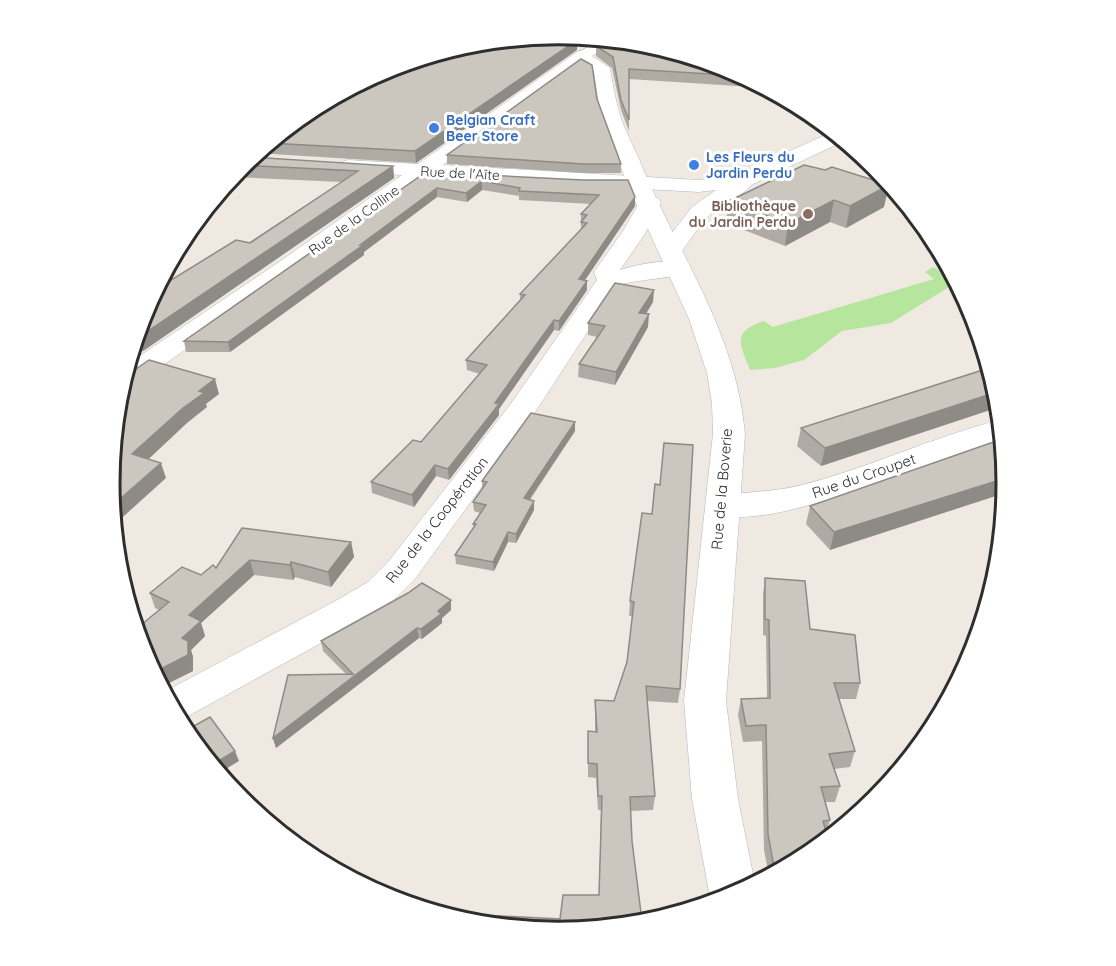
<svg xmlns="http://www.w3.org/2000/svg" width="1116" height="966" viewBox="0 0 1116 966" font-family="Quicksand,sans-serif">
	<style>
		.green { fill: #b6e59e }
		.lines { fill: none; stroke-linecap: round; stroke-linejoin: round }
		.street-casing { stroke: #b4b7c1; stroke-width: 1 }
		.secondary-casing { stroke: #b4b7c1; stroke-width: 1 }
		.street { fill: #fff; fill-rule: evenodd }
		.secondary { fill: #fff; fill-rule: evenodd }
		.wall { fill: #afaba4 }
		.shaded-wall { fill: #8e8b86 }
		.building { fill: #cbc7bf; stroke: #8e8b86; stroke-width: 1.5 }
		.shop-dot { fill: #3f7fe0; stroke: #fff; stroke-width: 2 }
		.education-dot { fill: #8d6e63; stroke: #fff; stroke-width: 2 }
		.labels { text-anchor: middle; stroke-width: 6; stroke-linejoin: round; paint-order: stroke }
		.far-shop-label { font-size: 14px; font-weight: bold; fill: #366cbe; stroke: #fff; text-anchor: start }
		.far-street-label { font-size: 14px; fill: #2e2e2e; stroke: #fff }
		.far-education-label { font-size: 14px; font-weight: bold; fill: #785e54; stroke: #fff; text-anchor: end }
		.street-label { font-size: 15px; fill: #2e2e2e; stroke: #fff }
		.rim { fill: none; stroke: #2e2e2e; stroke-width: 3 }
	</style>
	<rect width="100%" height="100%" fill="#efe9e1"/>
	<path class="green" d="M933,267L949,276V287L891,323L842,331L804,360L775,368L750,370C740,344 731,332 764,321L773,327L934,279L925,272Z"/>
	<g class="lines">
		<g class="street-casing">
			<g id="street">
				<path d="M583,50L589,52L591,55L589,58L443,165L699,180L739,174L832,132L844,141L751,185C742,197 727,199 716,209C701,222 691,239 679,255L671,257L663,255L659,250L692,207L716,190L699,192L427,177L300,270L133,386L120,388L128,364L282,260L402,175L348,172L341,170L338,166L341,162L348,160L418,164L577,52Z"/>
				<path d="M650,196L658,198L661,203L646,232L620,270C640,264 667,258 688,263L691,268L688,273C665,279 641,279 618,285L532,417L415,579L394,600L365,619L179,721L164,692L339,599L368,582L389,561L510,405L597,280L594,272L623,231L642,198Z"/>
				<path d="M1000,420L1002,439C964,452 927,465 889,478C841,495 762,527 711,514L706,506L711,498C739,491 769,493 798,486C867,469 932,437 1000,420Z"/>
			</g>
		</g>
		<g class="secondary-casing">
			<path id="secondary" d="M600,39L617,40L592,56L610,68C612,80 614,92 617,104C621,123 631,141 639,159C677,253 736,330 745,434L726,701L738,799L755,884L729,897L711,903L692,799L684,701L713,434L712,403L707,373L689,319L626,181L599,106L594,71L582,65L575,55Z"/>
		</g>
		<use href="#street" class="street"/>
		<use href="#secondary" class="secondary"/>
	</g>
	<g class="wall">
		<path d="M558,34L583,37H580L576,39L577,40V50L416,163L256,153L309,110Z"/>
		<path d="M617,40L646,43L730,69L766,88L629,79V131L621,110L612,68L596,56V46H616L618,44L617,43Z"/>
		<path d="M597,99L621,164V173H583L447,164V155Z"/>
		<path d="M804,165L884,207L846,228L830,222L785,246L726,223L729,201Z"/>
		<path d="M241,166H393L394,178L143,351H132L144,311L341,182L232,177Z"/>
		<path d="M426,172L635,197V206L585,280L587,290L559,331L554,330L526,370L499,409V415L449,480L436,476L414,507L372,493L371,482L421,442L480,374L467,370L466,360L520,300V294L581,230V214L591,204L519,200V196L482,190L467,202L437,197L364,252V255L230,352H186L184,341Z"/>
		<path d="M653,302L646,314L648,327L615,385L578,377L579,364L597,337L588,335V323Z"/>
		<path d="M998,396L999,407L821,466L797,446L801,428Z"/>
		<path d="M575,431L530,500L534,510L516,543L508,542L494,571L456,564L455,555L474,528L473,524L480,513L474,511L473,502L482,489V481Z"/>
		<path d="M1002,439L830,550L806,524L810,506Z"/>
		<path d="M664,443L693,445L680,689L678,703L647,701L655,796L653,810L630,811L632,841L641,913L681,912L645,923L558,932L470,923L411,905L443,909L444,913L560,919L563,895H599L601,810H598L596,778L588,777V731L595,732V700L614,701L627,662L632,616H629L630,601L642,513L652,514L655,484L660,485Z"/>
		<path d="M242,528L351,542L354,557L331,587L295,577L293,580L254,575L201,623L205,636L191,650L193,657V671L161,687L144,654L159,610L155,608L150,593L201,575L216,568Z"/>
		<path d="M765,578L810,629L860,683L856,699H839L855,751L850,767L834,769L840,786L835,802H825L830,820L826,833L807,856L769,876L764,850L762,741L743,742L738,715L741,699L767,698L766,636L763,635V594Z"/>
		<path d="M451,600V610L442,618V623L422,639L419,638L276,748L273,738L346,674L323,651L321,641Z"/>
	</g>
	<g class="shaded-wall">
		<path d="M571,36L580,37L571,43Z"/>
		<path d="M577,40V50L416,163L415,151Z"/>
		<path d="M393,166L394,178L143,351L139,337Z"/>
		<path d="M482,181V190L467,202L466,193Z"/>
		<path d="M889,185L884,207L846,228L850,206Z"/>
		<path d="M437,188V197L364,252V255L230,352L228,342Z"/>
		<path d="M222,189L165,272L185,234Z"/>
		<path d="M635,197V206L579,289V279Z"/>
		<path d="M834,200L830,222L785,246L788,224Z"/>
		<path d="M587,281V290L559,331V321Z"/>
		<path d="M654,290L653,302L639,325V313Z"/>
		<path d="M649,314L648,327L615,385L616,372Z"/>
		<path d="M554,320V330L499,409V415L449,480L448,469Z"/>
		<path d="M215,379L219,394L206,404L207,407L187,423L137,470L132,454L199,391Z"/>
		<path d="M997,392L999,407L821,466L825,448Z"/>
		<path d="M575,422V431L524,507V498Z"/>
		<path d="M161,463L166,478L114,525L112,506Z"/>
		<path d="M435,465L436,476L414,507L412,495Z"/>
		<path d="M1006,478L1005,493L830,550L834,532Z"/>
		<path d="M534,501V510L516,543V534Z"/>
		<path d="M508,532V542L494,571L493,562Z"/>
		<path d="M351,542L354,557L331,587L328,572Z"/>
		<path d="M250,560L254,575L201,623L205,636L191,650L193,657V671L161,687L153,673L182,638L189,615Z"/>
		<path d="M291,562L295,577L293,580L290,565Z"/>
		<path d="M451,600V610L442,618V623L422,639L421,629L438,611Z"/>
		<path d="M417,628L419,638L276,748L273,738Z"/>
		<path d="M235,751L239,761L219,773L212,765Z"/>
	</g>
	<g class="building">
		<path d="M558,34L572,36L573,38L577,40L415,151L269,143L309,110L387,69L471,43Z"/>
		<path d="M622,41L646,43L730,69L743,76L629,69V120L621,100L613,57L596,46L600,44L616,46Z"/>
		<path d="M581,59L592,65L597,99L621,164H583L447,155Z"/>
		<path d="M252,157L393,166L139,337H136L144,311L155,290L236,240L250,243L358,171L241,165Z"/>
		<path d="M804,165L825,170L832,167L889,185L850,206L834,200L788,224L729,201Z"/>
		<path d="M426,172L583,180H628L635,197L579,279L587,281L559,321L554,320L526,359L495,403L499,404L448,469L435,465L412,495L371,482L413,440L421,442L487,365L466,360L525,295L520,294L587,223L581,222L587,215L581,214L599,195L519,191L520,188L482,181L466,193L437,188L360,245H363L228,342L184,341Z"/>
		<path d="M615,283L654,290L639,313L649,314L616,372L579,364L605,326L588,323Z"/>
		<path d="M149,360L215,379L199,391L204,393L183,408L132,454L161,463L112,506L110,483L118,395L125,374L130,373Z"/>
		<path d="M989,368L997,392L825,448L801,428Z"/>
		<path d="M531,413L575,422L524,498L534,501L516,534L508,532L493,562L455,555L476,524H473L486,505L473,502L487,482L482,481Z"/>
		<path d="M1002,439L1006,478L834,532L810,506Z"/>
		<path d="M664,443L693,445L680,689L646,686L655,796L630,797L632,841L641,913L681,912L645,923L558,932L470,923L411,905L443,909L444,913L560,919L563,895H599L602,796H598L597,764L588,763V731L597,732L595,700L614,701L627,662L634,602L630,601L642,513L652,514L655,484L660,485Z"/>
		<path d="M242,528L351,542L328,572L291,562L290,565L250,560L189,615L201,621L182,638L188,641V655L153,673L144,654L136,629L169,602L150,593L182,567L201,575L213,565L216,568Z"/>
		<path d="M765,578L805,581L810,629L855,635L860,683H834L855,751L829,754L840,786L821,787L830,820L823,821L828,839L807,856L775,873L768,834L766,725L746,726L741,699L770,698L769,620L765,619Z"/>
		<path d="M422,583L451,600L438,611L441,614L421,629L417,628L273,738L288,675L353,674L321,641L408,593Z"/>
		<path d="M210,717L235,751L212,765L185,731Z"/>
	</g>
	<g class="shop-dot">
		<circle cx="434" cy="128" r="6"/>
		<circle cx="694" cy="165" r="6"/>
	</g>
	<circle class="education-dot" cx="808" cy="214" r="6"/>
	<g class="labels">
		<g class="far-shop-label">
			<text x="446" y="125">Belgian Craft<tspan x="446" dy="16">Beer Store</tspan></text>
			<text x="706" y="162">Les Fleurs du<tspan x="706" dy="16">Jardin Perdu</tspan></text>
		</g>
		<g class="far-street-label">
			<text transform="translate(460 173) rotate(3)" y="5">Rue de l'Aîte</text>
			<text transform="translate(354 220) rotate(-36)" y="5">Rue de la Colline</text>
		</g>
		<g class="far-education-label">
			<text x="796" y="211">Bibliothèque<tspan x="796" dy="16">du Jardin Perdu</tspan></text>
		</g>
		<g class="street-label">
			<text transform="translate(864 476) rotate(-19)" y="5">Rue du Croupet</text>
			<text transform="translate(722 489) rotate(-85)" y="5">Rue de la Boverie</text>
			<text transform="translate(437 520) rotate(-52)" y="5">Rue de la Coopération</text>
		</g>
	</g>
	<path d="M0 0H1116V966H0ZM120 483a438 438 0 1 1 876 0a438 438 0 1 1-876 0Z" fill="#fff" fill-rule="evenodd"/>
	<path class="rim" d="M120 483a438 438 0 1 1 876 0a438 438 0 1 1-876 0Z"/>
</svg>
